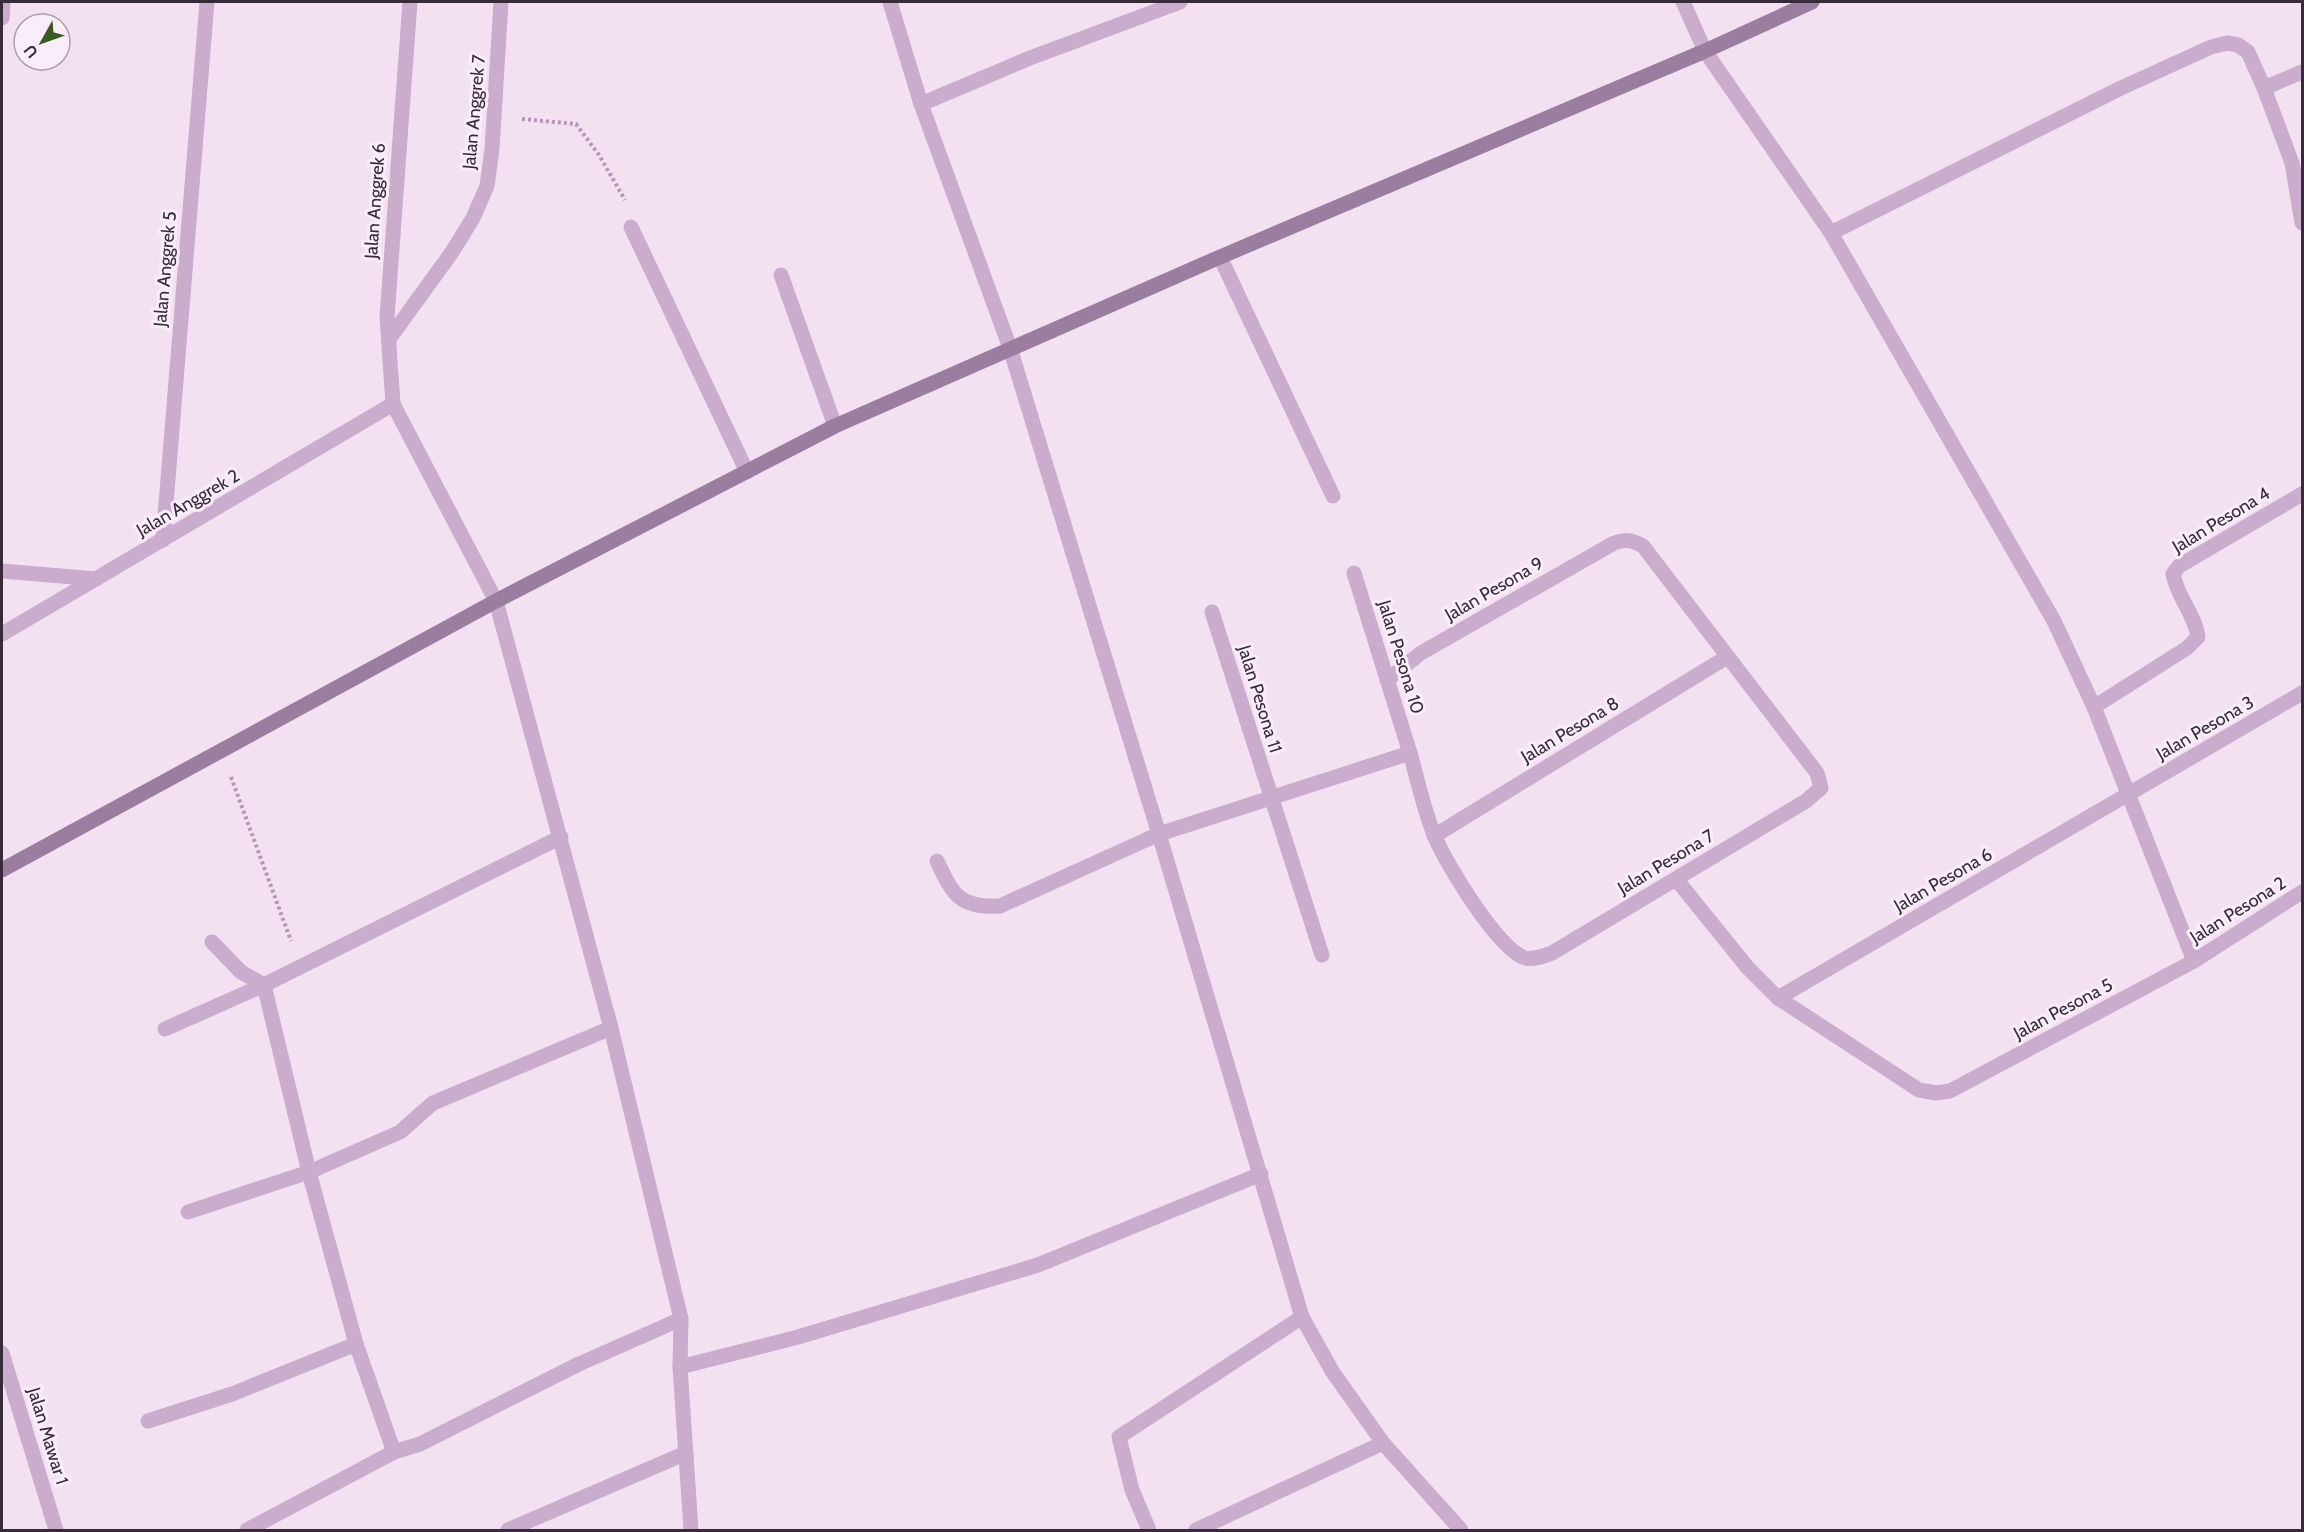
<svg xmlns="http://www.w3.org/2000/svg" width="2304" height="1532" viewBox="0 0 2304 1532" font-family="Cabin,sans-serif">
	<style>
		.lines { fill: none; stroke-linecap: round; stroke-linejoin: round }
		.path { stroke: #b596b7; stroke-width: 4; stroke-dasharray: 3 3; stroke-linecap: butt }
		.lane { stroke: #caaccc; stroke-width: 15 }
		.street { stroke: #caaccc; stroke-width: 15 }
		.secondary { stroke: #9b7d9f; stroke-width: 15 }
		.labels { text-anchor: middle; stroke-width: 6; stroke-linejoin: round; paint-order: stroke }
		.street-label { font-size: 18px; fill: #372b3a; stroke: #faedfa }
	</style>
	<rect width="100%" height="100%" fill="#f3e1f2"/>
	<g class="lines">
		<g class="path">
			<path d="M522,119L576,124L599,155L625,200"/>
			<path d="M231,777L291,941"/>
		</g>
		<path class="lane" d="M165,1029L264,985"/>
		<g class="street">
			<path d="M410,2L387,317L393,404L496,601L611,1028L681,1319L680,1367L691,1530"/>
			<path d="M890,2L921,104L1010,348L1159,834L1302,1317L1332,1371L1383,1443L1461,1530"/>
			<path d="M1683,2L1705,51L1831,233L2054,621L2094,707L2194,961"/>
			<path d="M2,18L3,2"/>
			<path d="M2264,88L2302,72"/>
			<path d="M921,104L1030,58L1180,2"/>
			<path d="M631,227L747,472"/>
			<path d="M1831,233L2121,88L2211,47L2227,43L2238,45L2248,52L2264,88L2292,163L2302,223"/>
			<path d="M1220,257L1333,496"/>
			<path d="M781,275L835,426"/>
			<path d="M389,339L452,252L473,218L487,186L492,149L501,2"/>
			<path d="M163,540L207,2"/>
			<path d="M2,571L96,579"/>
			<path d="M1354,573L1410,753"/>
			<path d="M1212,612L1322,955"/>
			<path d="M2,634L393,404"/>
			<path d="M2094,707L2187,648L2198,637C2195,614 2177,597 2173,574L2179,566L2302,494"/>
			<path d="M1434,836L1727,657"/>
			<path d="M937,861C953,895 959,908 1000,906L1159,834L1410,753C1418,781 1424,811 1435,837C1446,864 1498,949 1525,958C1534,960 1544,956 1552,953L1806,801L1821,788L1817,773L1643,546C1632,540 1626,539 1614,543L1421,653L1387,680"/>
			<path d="M1676,879L1748,968L1778,998L1919,1090L1936,1093L1950,1091L2194,961L2302,892"/>
			<path d="M212,942L241,972L264,985L309,1172L356,1344L394,1452"/>
			<path d="M264,985L561,837"/>
			<path d="M1778,998L2302,693"/>
			<path d="M188,1212L309,1172L400,1132L433,1103L611,1028"/>
			<path d="M2,1353L56,1530"/>
			<path d="M680,1367L798,1337L1038,1265L1261,1174"/>
			<path d="M148,1421L232,1394L356,1344"/>
			<path d="M247,1530L394,1452L420,1444L579,1364L681,1319"/>
			<path d="M508,1530L686,1453"/>
			<path d="M1149,1530L1132,1490L1119,1437L1302,1317"/>
			<path d="M1196,1530L1383,1443"/>
		</g>
		<path class="secondary" d="M2,870L496,601L835,426L1220,257L1705,51L1812,2"/>
	</g>
	<g class="labels">
		<g class="street-label">
			<text transform="translate(474 112) rotate(-85)" y="6">Jalan Anggrek 7</text>
			<text transform="translate(375 201) rotate(-86)" y="6">Jalan Anggrek 6</text>
			<text transform="translate(165 269) rotate(-85)" y="6">Jalan Anggrek 5</text>
			<text transform="translate(188 503) rotate(-30)" y="6">Jalan Anggrek 2</text>
			<text transform="translate(2221 520) rotate(-31)" y="6">Jalan Pesona 4</text>
			<text transform="translate(1494 589) rotate(-30)" y="6">Jalan Pesona 9</text>
			<text transform="translate(1401 657) rotate(73)" y="6">Jalan Pesona 10</text>
			<text transform="translate(1260 699) rotate(73)" y="6">Jalan Pesona 11</text>
			<text transform="translate(2205 728) rotate(-30)" y="6">Jalan Pesona 3</text>
			<text transform="translate(1570 730) rotate(-31)" y="6">Jalan Pesona 8</text>
			<text transform="translate(1666 862) rotate(-31)" y="6">Jalan Pesona 7</text>
			<text transform="translate(1943 880) rotate(-30)" y="6">Jalan Pesona 6</text>
			<text transform="translate(2238 910) rotate(-32)" y="6">Jalan Pesona 2</text>
			<text transform="translate(2063 1009) rotate(-28)" y="6">Jalan Pesona 5</text>
			<text transform="translate(48 1436) rotate(73)" y="6">Jalan Mawar 1</text>
		</g>
	</g>
	<rect width="2304" height="1532" fill="none" stroke="#372b3a" stroke-width="6"/>
	<g transform="translate(42 42) rotate(230)"><circle r="28" fill="#faedfa" stroke="#ac9fad" stroke-width="1.5"/>
	<path d="M0-4.5L10 22L0 15L-10 22Z" fill="#3a5b20"/>
	<text y="-9" font-size="16" font-weight="bold" text-anchor="middle" fill="#372b3a">U</text>
	</g>
</svg>
